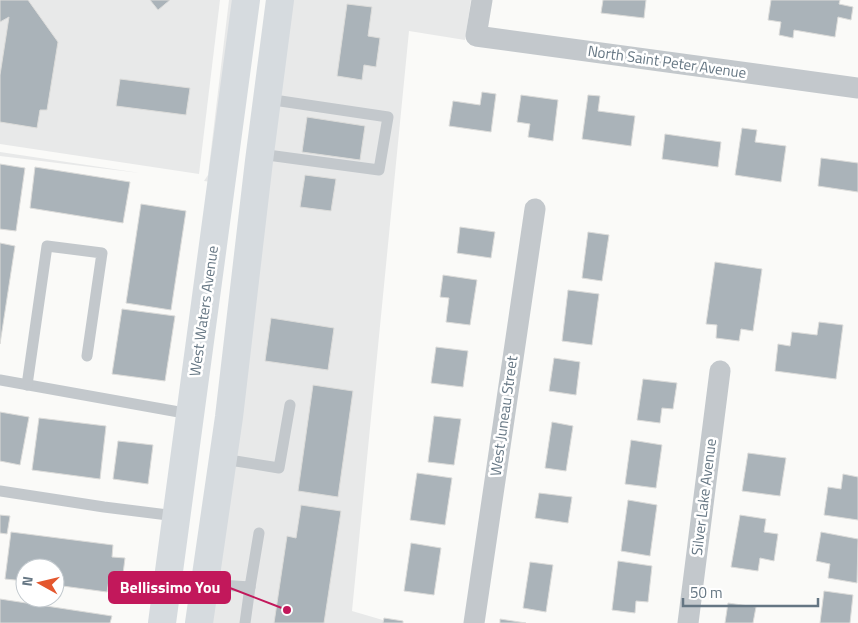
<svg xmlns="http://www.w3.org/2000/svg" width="858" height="623" viewBox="0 0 858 623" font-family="'Titillium Web',sans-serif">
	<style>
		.built { fill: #e8e9e9 }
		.building { fill: #aab3b9; stroke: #dcdcda }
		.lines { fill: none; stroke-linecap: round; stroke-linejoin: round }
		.service { stroke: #c3c8cc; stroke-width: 11 }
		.minor { stroke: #c3c8cc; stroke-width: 21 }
		.secondary { stroke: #d6dbdf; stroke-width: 28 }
		.labels { text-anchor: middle; stroke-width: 5; stroke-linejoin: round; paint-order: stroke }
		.street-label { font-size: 15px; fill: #657683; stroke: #fff }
		.leader { fill: none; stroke: #c2185b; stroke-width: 2 }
		.callout-dot { fill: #c2185b; stroke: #fff; stroke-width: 2 }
		.callout { fill: #c2185b; stroke: #c2185b; stroke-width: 2 }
		.callout-label { font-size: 16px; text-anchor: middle; font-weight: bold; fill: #fff }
	</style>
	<rect width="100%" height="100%" fill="#fafaf8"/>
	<g class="built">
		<path d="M0,0H220L199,174L0,144Z"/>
		<path d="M229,0H236L211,182L204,181L208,175Z"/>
		<path d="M291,0H471L465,40L409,31L352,611L393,623H209Z"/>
		<path d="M0,152L140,173L0,156Z"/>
	</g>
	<g class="building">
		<path d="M0,0H28L58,42L47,110H40L37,128L0,122V75L9,17L0,22Z"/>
		<path d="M150,0H170L158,10Z"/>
		<path d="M603,0H646L644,18L601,13Z"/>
		<path d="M771,0H840L839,4L853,7L851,20L838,17L835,37L794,30L793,38L779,35L781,22L768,20Z"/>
		<path d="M347,4L372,7L368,36L380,38L376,67L364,65L362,80L337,76Z"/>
		<path d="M120,79L190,88L186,115L116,106Z"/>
		<path d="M482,92L496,94L491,132L449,126L453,101L480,105Z"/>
		<path d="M521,95L558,100L553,141L528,137L530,124L517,122Z"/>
		<path d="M588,95L600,96L598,111L635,116L631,146L582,139Z"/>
		<path d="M307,117L365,126L360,160L302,152Z"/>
		<path d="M742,128L757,130L755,142L786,146L781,182L735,175Z"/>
		<path d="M665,134L721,142L718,167L662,159Z"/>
		<path d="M821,158L858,163V192L818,186Z"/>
		<path d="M0,164L25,168L16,231L0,229Z"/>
		<path d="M35,167L130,182L123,223L30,208Z"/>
		<path d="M305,175L336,179L331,211L300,207Z"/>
		<path d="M141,204L186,211L171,310L126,303Z"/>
		<path d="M460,227L495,232L491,258L457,253Z"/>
		<path d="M588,232L609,235L602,281L582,278Z"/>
		<path d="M0,243L15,246L0,344Z"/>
		<path d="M715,262L762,269L753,331L741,329L739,341L716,338L717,325L706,324Z"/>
		<path d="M443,275L477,280L470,325L446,322L449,298L440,297Z"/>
		<path d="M568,290L599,294L592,345L562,341Z"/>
		<path d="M122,309L175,316L165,381L112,374Z"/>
		<path d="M271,318L334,328L328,370L265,361Z"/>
		<path d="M819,322L843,325L836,379L775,371L778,344L790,346L792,332L817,335Z"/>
		<path d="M436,347L468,351L463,387L431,383Z"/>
		<path d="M554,358L580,362L576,395L549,391Z"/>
		<path d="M643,379L677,383L673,409L662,408L660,423L637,420Z"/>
		<path d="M313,385L353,391L338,497L298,491Z"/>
		<path d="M0,412L29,417L20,465L0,461Z"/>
		<path d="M434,416L461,419L454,465L428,462Z"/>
		<path d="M39,418L106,426L100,479L32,470Z"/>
		<path d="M552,422L573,426L566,471L545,468Z"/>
		<path d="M631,440L662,445L656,488L625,484Z"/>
		<path d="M118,441L153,445L148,484L113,479Z"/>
		<path d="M748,453L786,458L780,496L742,491Z"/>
		<path d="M417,473L452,478L445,525L410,520Z"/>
		<path d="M843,474L858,477V520L824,515L828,487L841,489Z"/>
		<path d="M539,493L572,497L568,523L535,518Z"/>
		<path d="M628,500L657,505L650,556L621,551Z"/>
		<path d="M301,505L341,511L324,623H274L287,536L296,538Z"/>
		<path d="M0,515L10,516L7,534L0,533Z"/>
		<path d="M740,515L766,519L764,532L778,534L774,561L760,558L758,571L731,567Z"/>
		<path d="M11,532L113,545L112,557L125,558L122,582L109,580L107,592L55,585V568H25V581L5,579Z"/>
		<path d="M821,532L858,539L857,583L828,578L830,564L816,561Z"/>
		<path d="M411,543L441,548L434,595L404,591Z"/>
		<path d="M618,561L652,566L648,602L636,601L635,613L612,610Z"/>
		<path d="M530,562L553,565L546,612L523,608Z"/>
		<path d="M824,591L853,595L850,623H820Z"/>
		<path d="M0,599L112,616L110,623H0Z"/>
		<path d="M728,603L756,607L753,623H725Z"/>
		<path d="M384,618L403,621V623H383Z"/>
		<path d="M500,619L526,623H500Z"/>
	</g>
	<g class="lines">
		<g class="service">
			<path d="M260,154L379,170L388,117L267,99"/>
			<path d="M0,380L190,414"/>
			<path d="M27,385L47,246L102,253L87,356"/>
			<path d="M223,459L279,468L290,405"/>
			<path d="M0,491L104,507L176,516"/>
			<path d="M204,584L250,587L259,533"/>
			<path d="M245,623L250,587"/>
		</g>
		<g class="minor">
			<path d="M482,0L476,36L858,88"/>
			<path d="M474,623L535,209"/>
			<path d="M688,623L720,371"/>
		</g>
		<g class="secondary">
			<path d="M162,623L246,0"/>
			<path d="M199,623L229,417L259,161L280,0"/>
		</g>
	</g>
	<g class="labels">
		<g class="street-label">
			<text transform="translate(667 62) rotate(8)" y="5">North Saint Peter Avenue</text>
			<text transform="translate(204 311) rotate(-82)" y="5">West Waters Avenue</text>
			<text transform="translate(504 416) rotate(-82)" y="5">West Juneau Street</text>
			<text transform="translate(704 497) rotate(-83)" y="5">Silver Lake Avenue</text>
		</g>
	</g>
	<path class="leader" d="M287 610L230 588"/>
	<circle class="callout-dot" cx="287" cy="610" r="5"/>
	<rect class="callout" x="109" y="572" width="121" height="31" rx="5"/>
	<g class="callout-label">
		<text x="170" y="593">Bellissimo You</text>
	</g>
	<g transform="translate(40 583) rotate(278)"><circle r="24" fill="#ffffff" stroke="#c1c8cd"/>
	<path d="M0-4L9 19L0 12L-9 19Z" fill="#e4572e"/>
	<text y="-8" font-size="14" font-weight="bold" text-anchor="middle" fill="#657683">N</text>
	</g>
	<path d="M683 598v8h135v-8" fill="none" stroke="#657683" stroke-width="2.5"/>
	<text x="690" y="598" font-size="15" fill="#657683" stroke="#ffffff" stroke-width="4" paint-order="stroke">50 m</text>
</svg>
